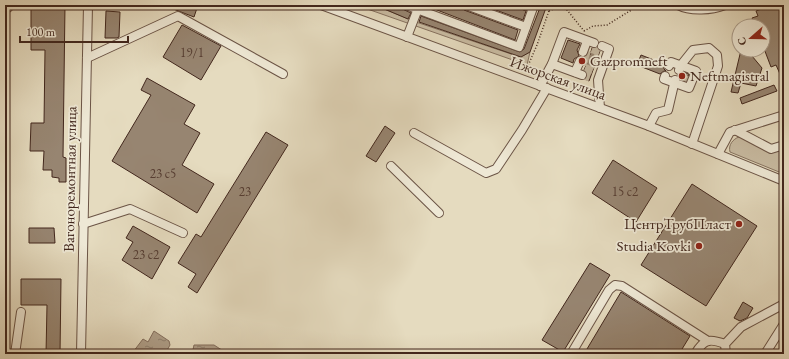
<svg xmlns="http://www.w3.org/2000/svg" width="789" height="359" viewBox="0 0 789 359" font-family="'EB Garamond',serif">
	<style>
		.green { fill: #c9bca3; stroke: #867260 }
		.water { fill: url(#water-ripples); stroke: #836e5d }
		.building { fill: #978571; stroke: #42271d }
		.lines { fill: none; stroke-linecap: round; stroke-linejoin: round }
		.minor-tunnel { stroke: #c4b79f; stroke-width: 8; stroke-dasharray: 8 4; stroke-linecap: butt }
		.minor-casing { stroke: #6b5446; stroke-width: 10 }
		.path { stroke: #42271d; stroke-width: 1.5; stroke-dasharray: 1 2; stroke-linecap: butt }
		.minor { stroke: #eee8d5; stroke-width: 8 }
		.poi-dot { fill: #8f2418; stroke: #eee8d5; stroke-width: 1.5 }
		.labels { text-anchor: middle; stroke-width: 3.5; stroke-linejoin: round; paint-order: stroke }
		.number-label { font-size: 13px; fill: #573e32 }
		.poi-label { font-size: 15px; fill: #42271d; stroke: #eee8d5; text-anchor: start }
		.street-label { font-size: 15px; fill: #42271d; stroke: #eee8d5 }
	</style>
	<defs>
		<pattern id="water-ripples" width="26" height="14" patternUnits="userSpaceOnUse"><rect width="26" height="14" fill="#ae9e88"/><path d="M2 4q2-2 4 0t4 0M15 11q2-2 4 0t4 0" fill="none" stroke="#8f816f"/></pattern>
	</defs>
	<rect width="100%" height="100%" fill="#e5dbbf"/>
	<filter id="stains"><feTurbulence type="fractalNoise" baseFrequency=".005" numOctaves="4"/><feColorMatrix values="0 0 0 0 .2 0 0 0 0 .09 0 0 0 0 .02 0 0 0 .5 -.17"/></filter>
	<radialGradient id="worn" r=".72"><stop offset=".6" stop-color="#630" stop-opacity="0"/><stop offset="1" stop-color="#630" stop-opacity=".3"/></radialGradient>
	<g class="green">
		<path d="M356,5H374L416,22L520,57L530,52L527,65Z"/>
		<path d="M739,137L784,148V174L730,152C728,145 733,139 739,137Z"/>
	</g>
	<g class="water">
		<path d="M154,331L169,341L170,345L165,354H135L133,352L143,339L148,342Z"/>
		<path d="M194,345H214L228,354H192Z"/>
	</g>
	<g class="building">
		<path d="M31,5H65L63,157L66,158V182H59V178L52,177V170H43L44,151H30L31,123H44L45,50H31Z"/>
		<path d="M163,5H198L194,17Z"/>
		<path d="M375,5H394L411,13L408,19Z"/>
		<path d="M424,5H461L464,10L518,30L515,40Z"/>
		<path d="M482,5H512L526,11L523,20Z"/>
		<path d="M541,5H547L530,52L521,57L419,22L421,16L520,52L524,49Z"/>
		<path d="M773,5H784V83L776,65L771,67L763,46V26H755L752,18L758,16L756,11Z"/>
		<path d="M106,11L120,12L119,37L117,38H105Z"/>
		<path d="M182,25L221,46L201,80L163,57Z"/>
		<path d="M568,40L580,44L577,50L579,56L574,59L573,63L561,58Z"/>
		<path d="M592,48H597L600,51L589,81L585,79L587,74L584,70L587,63H585L584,57L588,54L590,55Z"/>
		<path d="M741,50H747L762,68L756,86L741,83L738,93L731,92Z"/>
		<path d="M641,55L664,64V69L666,71H664L660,74L637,65Z"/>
		<path d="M684,72L689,74L686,81L680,79L677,75H680Z"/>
		<path d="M147,78L195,105L184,124L200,133L182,165L214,184L197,213L112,161L151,95L141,90Z"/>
		<path d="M774,85L777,91L742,104L740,98Z"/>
		<path d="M385,126L395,133L376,162L366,156Z"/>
		<path d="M266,132L288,145L197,293L188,287L196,274L178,263L196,234L201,237Z"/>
		<path d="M613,160L657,188L636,222L592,193Z"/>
		<path d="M692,184L757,226L706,306L641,265Z"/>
		<path d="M133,226L170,247L152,279L122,260L133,242L126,238Z"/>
		<path d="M29,228H54L55,243H29Z"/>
		<path d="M590,263L610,275L563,352L542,340Z"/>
		<path d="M21,279H61L60,354H46L47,305H21Z"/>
		<path d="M621,292L690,336L679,354H584Z"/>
		<path d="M743,302L753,308L747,318L740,321L734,318Z"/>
	</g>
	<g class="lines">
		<g class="minor-tunnel">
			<path d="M592,49L600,52"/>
			<path d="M582,53L597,59"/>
			<path d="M580,60L595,65"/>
			<path d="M585,68L593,71"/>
			<path d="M582,75L591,78"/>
			<path d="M683,83L687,73"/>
		</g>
		<g class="minor-casing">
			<g id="minor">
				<path d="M321,5L649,126L784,181"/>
				<path d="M406,5L519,47L534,5"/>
				<path d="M466,5L526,27"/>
				<path d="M524,5L533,8"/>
				<path d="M678,5C691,12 712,10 725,5"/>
				<path d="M5,10L9,7V5"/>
				<path d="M407,37L419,6"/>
				<path d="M583,52L587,41"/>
				<path d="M87,58L178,16L283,74"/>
				<path d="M552,64L582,75"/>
				<path d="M679,70L681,65L693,50L709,48L717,55L718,66L692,144"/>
				<path d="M575,72L580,61"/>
				<path d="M665,76L664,79L689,88L696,71L671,62L669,66"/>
				<path d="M540,86L552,64L564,32L594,43"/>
				<path d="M600,108L598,80L609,49L602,46"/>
				<path d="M649,126L656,113L668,110L675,80"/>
				<path d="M735,130L771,149L784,145"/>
				<path d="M414,133L486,173L496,169L522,130L547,88"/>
				<path d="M718,154L730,132L784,115"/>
				<path d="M391,166L439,213"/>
				<path d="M83,224L130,209L183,233"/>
				<path d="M15,354L21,312"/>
				<path d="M81,354L88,5"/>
				<path d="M571,354L609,290L615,285L622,286L708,341"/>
				<path d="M695,354C704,339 709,338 725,344"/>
				<path d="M726,354L725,344L741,327L784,304"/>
				<path d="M765,354L784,324"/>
			</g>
		</g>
		<g class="path">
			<path d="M563,5L584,31"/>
			<path d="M549,11L562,5"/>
			<path d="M584,31L593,26L607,25L633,9L667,5"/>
			<path d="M527,68L537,45L551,5"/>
		</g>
		<use href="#minor" class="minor"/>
	</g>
	<g class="poi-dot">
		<circle cx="582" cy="61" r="4"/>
		<circle cx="682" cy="76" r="4"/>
		<circle cx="739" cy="224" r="4"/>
		<circle cx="699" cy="246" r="4"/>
	</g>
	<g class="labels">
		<g class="number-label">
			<text x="192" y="57">19/1</text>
			<text x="163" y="178">23 с5</text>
			<text x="245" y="196">23</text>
			<text x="625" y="196">15 с2</text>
			<text x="146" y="259">23 с2</text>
		</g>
		<g class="poi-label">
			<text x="590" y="66">Gazpromneft</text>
			<text x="690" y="81">Neftmagistral</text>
			<text x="731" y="229" text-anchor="end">ЦентрТрубПласт</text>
			<text x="691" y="251" text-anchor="end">Studia Kovki</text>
		</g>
		<g class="street-label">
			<text transform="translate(558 78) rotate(20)" y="5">Ижорская улица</text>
			<text transform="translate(70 179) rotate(-89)" y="5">Вагоноремонтная улица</text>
		</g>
	</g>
	<rect width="789" height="359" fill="none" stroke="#e5dbbf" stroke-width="20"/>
	<rect x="6" y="6" width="777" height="347" fill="none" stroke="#42271d" stroke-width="2"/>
	<rect x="10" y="10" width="769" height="339" fill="none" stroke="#42271d"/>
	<g transform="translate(751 38) rotate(250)"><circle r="19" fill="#eee8d5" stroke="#a99b8b"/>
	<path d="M0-3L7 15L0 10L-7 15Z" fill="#8f2418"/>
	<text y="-6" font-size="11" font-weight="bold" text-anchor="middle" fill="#42271d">С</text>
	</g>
	<path d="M20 36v6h108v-6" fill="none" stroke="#42271d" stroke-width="2"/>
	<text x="26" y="36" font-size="12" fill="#42271d" stroke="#eee8d5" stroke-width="3" paint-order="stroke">100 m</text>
	<rect width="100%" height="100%" filter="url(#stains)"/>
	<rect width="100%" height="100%" fill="url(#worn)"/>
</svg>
